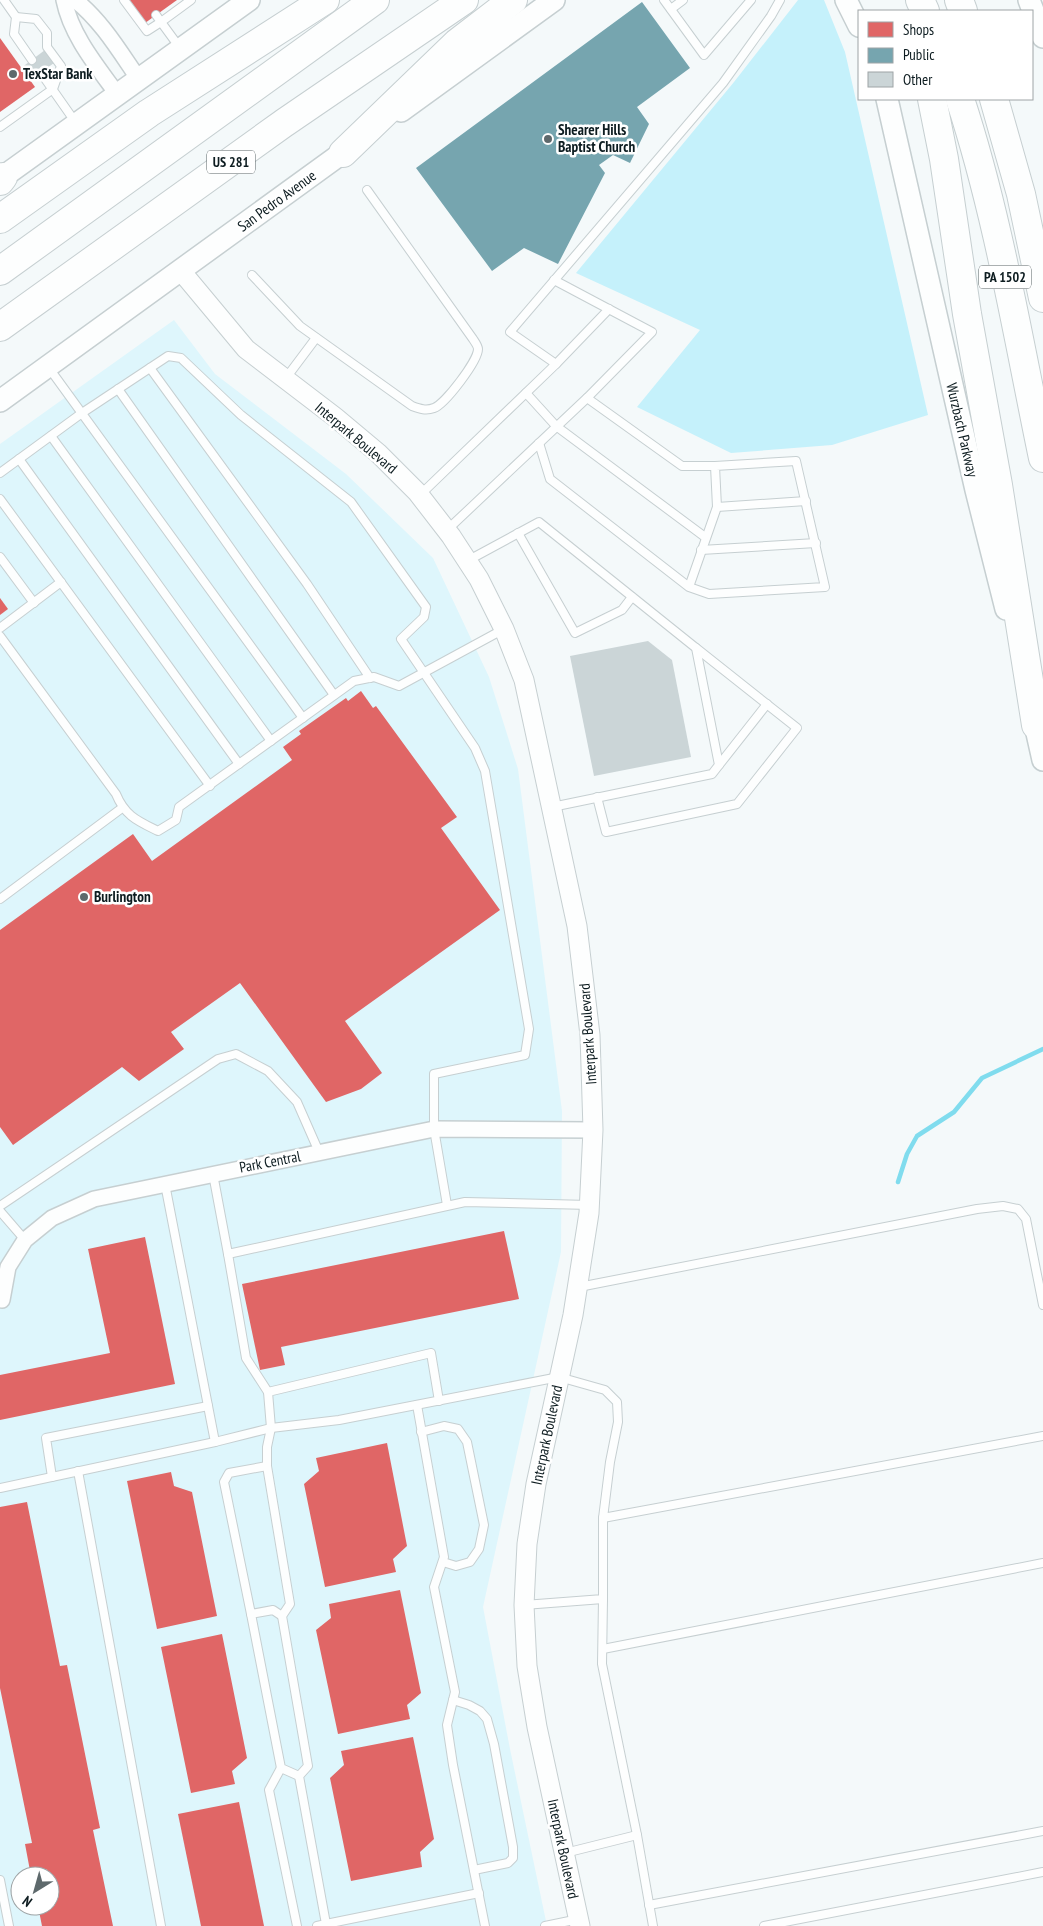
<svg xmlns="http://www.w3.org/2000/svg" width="1043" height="1926" viewBox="0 0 1043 1926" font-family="'PT Sans Narrow',sans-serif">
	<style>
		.built { fill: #def6fc; fill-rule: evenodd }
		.green { fill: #c5f1fb }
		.shops { fill: #e06666 }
		.public { fill: #76a5af }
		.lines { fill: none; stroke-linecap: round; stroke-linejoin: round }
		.stream { stroke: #80dcee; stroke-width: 4.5 }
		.building { fill: #cbd5d7 }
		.service-casing { stroke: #c6cfd1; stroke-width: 10 }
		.minor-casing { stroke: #c6cfd1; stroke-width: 18 }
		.tertiary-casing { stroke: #c6cfd1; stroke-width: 21 }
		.secondary-casing { stroke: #c6cfd1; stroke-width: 24 }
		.motorway-casing { stroke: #c6cfd1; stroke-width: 30 }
		.service { stroke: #fdfefe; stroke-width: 8 }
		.minor { stroke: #fdfefe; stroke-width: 15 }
		.tertiary { stroke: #fdfefe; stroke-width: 19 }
		.secondary { stroke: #fdfefe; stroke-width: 21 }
		.motorway { stroke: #fdfefe; stroke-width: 28 }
		.poi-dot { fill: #5e696c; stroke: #fff; stroke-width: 2 }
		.labels { text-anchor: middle; stroke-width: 5; stroke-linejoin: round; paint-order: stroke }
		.shield { fill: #fff; stroke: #566063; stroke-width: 1 }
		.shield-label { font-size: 14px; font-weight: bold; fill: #0d1c20 }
		.poi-label { font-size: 15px; font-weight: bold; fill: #0d1c20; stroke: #fff; text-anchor: start }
		.street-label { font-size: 15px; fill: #0d1c20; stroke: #fff }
	</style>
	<rect width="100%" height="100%" fill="#f4f9fa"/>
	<path class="built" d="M174,320L215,374L346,474L433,558L489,677L518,769L562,1111L561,1252L483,1607L510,1749L547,1926H0V444ZM20,1876H50V1906H20Z"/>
	<path class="green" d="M798,0H824L845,52L928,415L832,445L731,453L637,407L700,330L576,273L734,82Z"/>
	<g class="shops">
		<path d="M127,0H177L145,23Z"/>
		<path d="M0,38L35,87L0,112Z"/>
		<path d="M0,598L8,609L0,615Z"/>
		<path d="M361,691L373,708L376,706L457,817L441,828L500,910L345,1021L382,1073L361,1089L326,1102L240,983L171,1032L184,1049L139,1081L122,1067L13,1145L0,1127V930L133,834L152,861L292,760L283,747L301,734L299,731L346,698L348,701Z"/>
		<path d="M504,1231L519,1299L281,1347L285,1365L260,1370L242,1284Z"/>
		<path d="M145,1237L175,1384L0,1420V1375L110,1353L88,1249Z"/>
		<path d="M387,1443L407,1546L393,1559L396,1572L325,1587L304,1484L319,1471L316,1458Z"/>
		<path d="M171,1472L174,1486L192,1492L217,1616L157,1629L127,1481Z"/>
		<path d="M27,1502L60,1666L67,1665L100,1828L93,1830L113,1926H42L38,1906H50V1876H31L25,1844L32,1843L0,1688V1507Z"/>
		<path d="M400,1590L421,1693L407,1705L410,1719L338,1734L316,1630L331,1618L329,1604Z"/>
		<path d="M222,1634L247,1758L232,1771L235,1784L191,1793L161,1647Z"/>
		<path d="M413,1737L434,1839L420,1852L422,1867L351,1881L330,1778L344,1765L341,1751Z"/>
		<path d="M239,1802L264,1926H201L178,1814Z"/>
	</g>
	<path class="public" d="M642,2L690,68L637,107L649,124L630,163L613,155L599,165L605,173L558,264L524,248L492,271L416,168Z"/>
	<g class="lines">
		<path class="stream" d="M898,1182L907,1154L917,1136L954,1112L982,1078L1043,1049"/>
	</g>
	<g class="building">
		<path d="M45,50L54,63L30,80L21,68Z"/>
		<path d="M648,641L672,660L691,757L594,776L570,656Z"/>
	</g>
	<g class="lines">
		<g class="service-casing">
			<g id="service">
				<path d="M4,0L16,17L14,34L32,60"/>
				<path d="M124,0L147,31L161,22L156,15"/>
				<path d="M664,0L704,55L751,0"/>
				<path d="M671,9L683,0"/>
				<path d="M180,48L161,22L191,0"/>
				<path d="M41,73L76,123"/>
				<path d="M0,127L53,89L61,66L47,47V33L36,19L16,17"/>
				<path d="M252,275L300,326L412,406C420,409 426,411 434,408C445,404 478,361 478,349C478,346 475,342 473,339L367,190"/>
				<path d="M554,280L652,332L587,398L682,466H715"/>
				<path d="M556,364L609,309"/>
				<path d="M49,368L303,718"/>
				<path d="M150,368L307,584L370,678"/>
				<path d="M286,378L316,338"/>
				<path d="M118,389L334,695"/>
				<path d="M526,393L556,426L705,537"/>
				<path d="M51,436L271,741"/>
				<path d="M539,443L550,479L689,587L709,594L825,587L796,461L715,466L717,507L689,587"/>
				<path d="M19,459L239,764"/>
				<path d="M0,473L82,413L168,356L181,358L241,415L351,502L426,607L424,617L401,639L475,748L485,771L529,1029L525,1055L434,1074V1129L447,1205"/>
				<path d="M420,495L556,364L510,332L723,83L771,16L780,0"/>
				<path d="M0,499L210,786"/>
				<path d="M717,507L806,501"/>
				<path d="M447,530L587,398"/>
				<path d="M518,533L575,633L622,610L632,597"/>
				<path d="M701,550L816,543"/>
				<path d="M0,557L34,603"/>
				<path d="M467,561L539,522L696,648L719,765L712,774L552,807"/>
				<path d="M0,628L61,582"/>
				<path d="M0,636L116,794C125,816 138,821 158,831L176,820L179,807L354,681L374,677L399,686L504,629"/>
				<path d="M719,765L767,704"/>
				<path d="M597,797L606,832L737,804L797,728L696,648"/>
				<path d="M0,899L122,808"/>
				<path d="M213,1174L228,1254L465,1202L590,1205"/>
				<path d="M165,1184L215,1442"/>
				<path d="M0,1206L218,1059L236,1054L268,1071L297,1102L319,1152"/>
				<path d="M0,1211L25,1240"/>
				<path d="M228,1254L246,1358L268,1392"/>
				<path d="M579,1287L977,1209L1003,1206L1018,1209L1026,1219L1043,1305"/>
				<path d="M417,1405L444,1557L434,1587L455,1692L447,1725L453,1765L485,1926"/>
				<path d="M421,1432L444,1426L458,1429L467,1442L484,1525L479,1549L470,1562L456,1566L443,1562"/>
				<path d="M78,1471L161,1926"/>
				<path d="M52,1477L46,1438L208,1406"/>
				<path d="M0,1488L215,1442L271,1428L339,1420L559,1377L605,1390L617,1402L618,1422L610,1462L603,1518L1043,1436"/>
				<path d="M524,1605L603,1599V1518"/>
				<path d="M251,1614L224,1482L229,1473L267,1466"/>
				<path d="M282,1616L273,1610L251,1614L281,1768L299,1776"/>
				<path d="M603,1649L1043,1563"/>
				<path d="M453,1700L469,1705L480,1711L487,1719L494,1744L513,1847V1858L508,1863L474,1870"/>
				<path d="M281,1768L269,1790L297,1926"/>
				<path d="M637,1835L653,1926"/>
				<path d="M565,1853L637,1835L602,1664L603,1599"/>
				<path d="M0,1880L9,1926"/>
				<path d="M649,1905L1043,1831"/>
				<path d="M317,1926L326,1924L299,1776L308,1766L282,1616L290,1604L267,1466V1447L271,1428L268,1392L431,1353L439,1401"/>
				<path d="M326,1926V1924L479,1893"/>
				<path d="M545,1926L579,1919"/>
				<path d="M764,1926L1043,1872"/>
			</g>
		</g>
		<g class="minor-casing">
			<g id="minor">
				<path d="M64,0C71,35 96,65 117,94"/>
				<path d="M75,0C101,20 120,52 138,78"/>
				<path d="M2,1300L8,1267L25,1240L52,1218L94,1199L434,1129L593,1130"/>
			</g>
		</g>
		<g class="tertiary-casing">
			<path id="tertiary" d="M181,271L246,349L335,417L378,453L417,492L451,536L479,579L504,629L524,680L577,926L590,1035L593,1130L589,1213L573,1315L536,1484L527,1544L524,1605L527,1666L537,1727L580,1926"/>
		</g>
		<g class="secondary-casing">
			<g id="secondary">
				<path d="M846,0L859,26"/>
				<path d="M1029,0L1043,37"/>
				<path d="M887,99L976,490L1006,609"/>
				<path d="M401,111L554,0"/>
				<path d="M0,179L249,0"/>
				<path d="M0,401L356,143"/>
				<path d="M1032,711L1043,760"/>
			</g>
		</g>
		<g class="motorway-casing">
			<g id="motorway">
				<path d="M920,0L925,11"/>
				<path d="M959,0L963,11"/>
				<path d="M932,99L944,159L967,314L998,485L1036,725"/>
				<path d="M960,99C998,215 1018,338 1043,458"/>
				<path d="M994,99L1021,194L1043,298"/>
				<path d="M343,153L457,43L513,0"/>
				<path d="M0,181L3,177"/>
				<path d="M0,219L149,113L325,0"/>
				<path d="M0,271L375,0"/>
				<path d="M0,327L284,123L464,0"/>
			</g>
		</g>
		<use href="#service" class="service"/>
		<use href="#minor" class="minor"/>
		<use href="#tertiary" class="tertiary"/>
		<use href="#secondary" class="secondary"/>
		<use href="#motorway" class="motorway"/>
	</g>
	<g class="poi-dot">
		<circle cx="13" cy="74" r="5"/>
		<circle cx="548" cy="139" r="5"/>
		<circle cx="84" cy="897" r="5"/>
	</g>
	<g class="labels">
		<g class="shield">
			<rect x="207" y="150.5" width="48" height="23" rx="4"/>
			<rect x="979" y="265.5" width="52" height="23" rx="4"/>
		</g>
		<g class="shield-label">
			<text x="231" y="167">US 281</text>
			<text x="1005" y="282">PA 1502</text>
		</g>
		<g class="poi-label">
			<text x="23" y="79">TexStar Bank</text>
			<text x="558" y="135">Shearer Hills<tspan x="558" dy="17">Baptist Church</tspan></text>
			<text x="94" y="902">Burlington</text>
		</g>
		<g class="street-label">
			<text transform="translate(277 201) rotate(-36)" y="5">San Pedro Avenue</text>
			<text transform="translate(962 430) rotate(77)" y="5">Wurzbach Parkway</text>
			<text transform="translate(356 438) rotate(40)" y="5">Interpark Boulevard</text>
			<text transform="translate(588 1034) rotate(-94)" y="5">Interpark Boulevard</text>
			<text transform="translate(270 1162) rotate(-11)" y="5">Park Central</text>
			<text transform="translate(547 1435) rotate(-78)" y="5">Interpark Boulevard</text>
			<text transform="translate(563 1849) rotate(78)" y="5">Interpark Boulevard</text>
		</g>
	</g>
	<rect x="858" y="10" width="175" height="90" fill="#ffffff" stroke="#9ea4a6"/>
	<rect x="868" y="22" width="25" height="15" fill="#e06666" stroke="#9ea4a6"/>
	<text x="903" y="35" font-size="15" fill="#0d1c20">Shops</text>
	<rect x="868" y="48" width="25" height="15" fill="#76a5af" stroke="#9ea4a6"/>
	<text x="903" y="60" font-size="15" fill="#0d1c20">Public</text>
	<rect x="868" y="72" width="25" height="15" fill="#cbd5d7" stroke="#9ea4a6"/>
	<text x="903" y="85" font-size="15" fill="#0d1c20">Other</text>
	<g transform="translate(35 1891) rotate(217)"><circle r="24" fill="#ffffff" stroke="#9ea4a6"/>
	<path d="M0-4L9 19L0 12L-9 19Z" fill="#5e696c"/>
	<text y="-8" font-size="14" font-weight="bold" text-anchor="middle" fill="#0d1c20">N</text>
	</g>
</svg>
